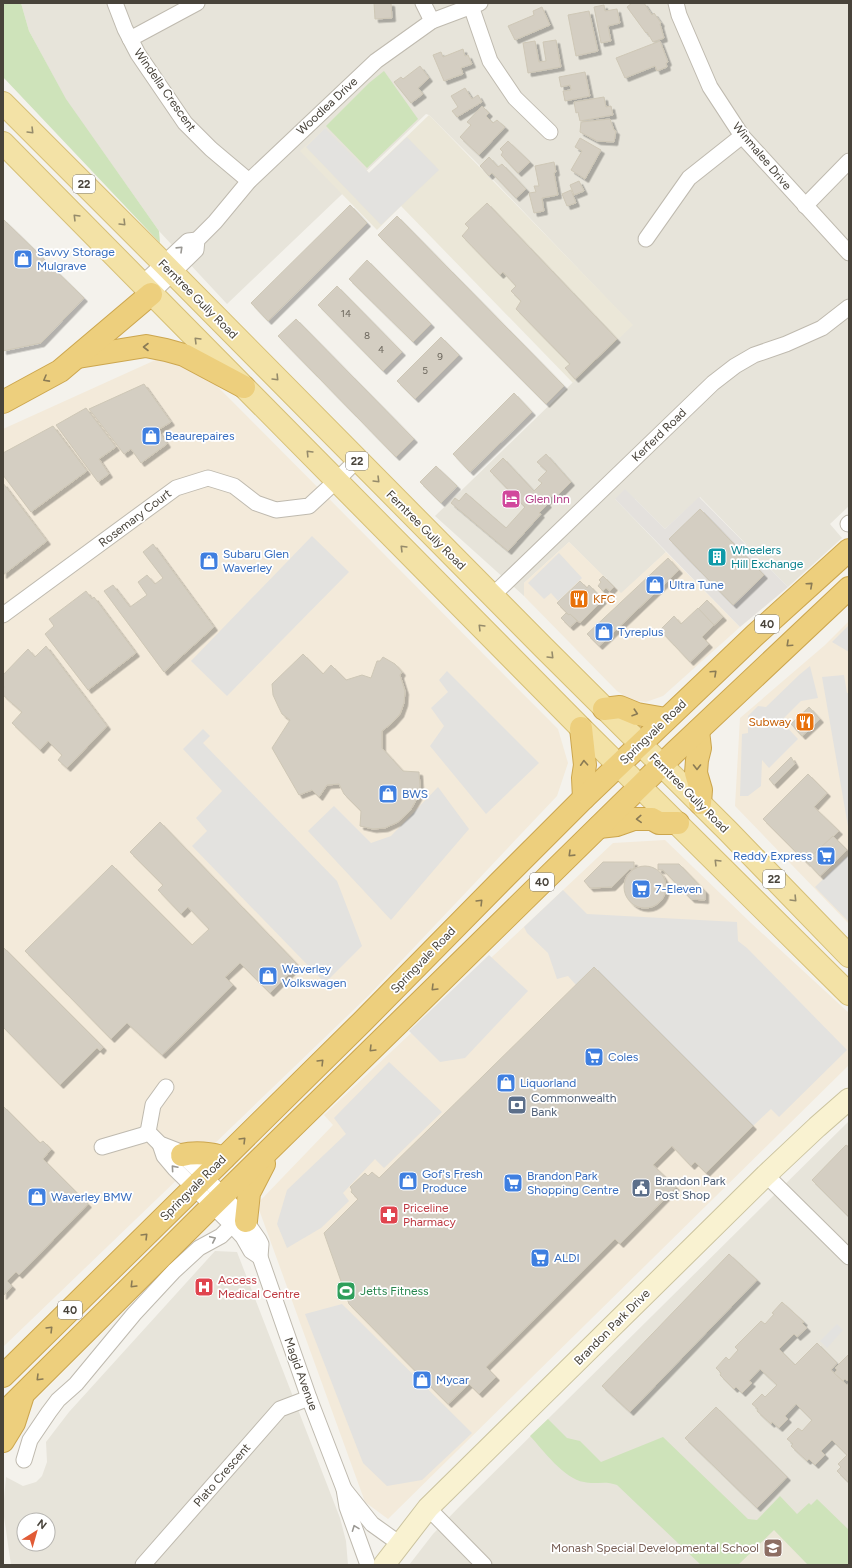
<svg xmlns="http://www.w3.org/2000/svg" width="852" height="1568" viewBox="0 0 852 1568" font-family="Figtree,sans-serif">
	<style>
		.residential { fill: #e7e4da; fill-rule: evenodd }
		.commercial { fill: #f3eada }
		.industrial { fill: #e4e1dd }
		.education { fill: #ebe7d8 }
		.green { fill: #cee3ba }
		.parking { fill: #e3e2df }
		.building { fill: #d4cec2; stroke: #cec7b6; filter: url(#shadow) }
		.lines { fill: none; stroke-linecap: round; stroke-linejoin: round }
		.street-casing { stroke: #bfbaaf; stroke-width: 17 }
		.secondary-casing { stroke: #cbc39f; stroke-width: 23 }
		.primary-casing { stroke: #d7c077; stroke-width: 24 }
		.highway-casing { stroke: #cca64e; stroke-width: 24 }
		.street { stroke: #fff; stroke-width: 15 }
		.secondary { stroke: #f9f2d1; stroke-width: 21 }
		.primary { stroke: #f3e2a6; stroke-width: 22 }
		.highway { stroke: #edcf7d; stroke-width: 22 }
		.oneway { stroke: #958b6b }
		.oneway2 { stroke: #9a9893 }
		.oneway3 { stroke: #8a7b55 }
		.labels { text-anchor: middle; stroke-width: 3.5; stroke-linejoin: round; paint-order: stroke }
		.number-label { font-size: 10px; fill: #6b665c }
		.shield { fill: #fff; stroke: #7f7b75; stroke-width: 1 }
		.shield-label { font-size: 11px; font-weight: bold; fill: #48433a }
		.street-label { font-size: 12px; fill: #48433a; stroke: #fff }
		.shop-label { font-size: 12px; fill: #366cbe; stroke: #fff; text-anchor: start }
		.hotel-label { font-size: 12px; fill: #b23c85; stroke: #fff; text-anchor: start }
		.culture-label { font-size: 12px; fill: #0d838f; stroke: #fff; text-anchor: start }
		.food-label { font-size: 12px; fill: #c56008; stroke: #fff; text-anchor: start }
		.service-label { font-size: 12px; fill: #4e5e75; stroke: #fff; text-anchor: start }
		.health-label { font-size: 12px; fill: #be3a42; stroke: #fff; text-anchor: start }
		.leisure-label { font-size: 12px; fill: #27864d; stroke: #fff; text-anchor: start }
		.education-label { font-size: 12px; fill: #785e54; stroke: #fff; text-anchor: end }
	</style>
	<defs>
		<filter id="shadow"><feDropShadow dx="3.5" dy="3.5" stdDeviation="0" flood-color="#0004"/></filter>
	</defs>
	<rect width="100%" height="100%" fill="#f4f2ec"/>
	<g class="residential">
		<path d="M21,3H849V506L830,524L842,538L788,587L700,497L665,529L635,499H615L666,552L621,594L569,542L524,583V596L435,516L632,325L480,166L429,115L426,114L227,304L159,231L66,100L29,31Z"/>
		<path d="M849,1121V1565H409L433,1534L461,1505Z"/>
		<path d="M215,1251L237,1252L340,1518L346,1541L348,1565H11L3,1510L6,1477L23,1486L36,1482L42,1476L47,1462L46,1442L69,1412ZM24,1520H48V1544H24Z"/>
	</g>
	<g class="commercial">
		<path d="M162,357L206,375L558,729L568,763L557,796L369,995L3,1347V429Z"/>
		<path d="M569,542L621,593L666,552L740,627L663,696L646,702L638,701L628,698L617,691L524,596V583Z"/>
		<path d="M849,621V924L735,806L740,718L825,645Z"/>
		<path d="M665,840L751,923L849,1013V1065L388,1519L365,1502L257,1204L333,1125L324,1115L613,843Z"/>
	</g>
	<path class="industrial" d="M625,489L665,529L699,497L788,587L740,627L615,499Z"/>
	<g class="education">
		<path d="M429,115L633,325L573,383L401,206L377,230L300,151L325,128L369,173Z"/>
		<path d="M774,1530L808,1565H738Z"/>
	</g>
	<g class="green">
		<path d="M3,3H21L29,31L66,99L159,231L160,243L3,77Z"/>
		<path d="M384,71L418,119L367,168L326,126L369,83Z"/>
		<path d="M548,1419L567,1438L580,1441L601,1462L663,1437L748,1519L757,1520L780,1496L797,1514L809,1503L811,1505L817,1499L849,1530V1565H808L774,1530L738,1565H701L617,1485C604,1480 596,1485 584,1482C564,1479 543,1450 530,1436Z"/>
	</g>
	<g class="parking">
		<path d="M325,128L369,173L407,137L439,170L381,225L306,147Z"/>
		<path d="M312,536L349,572L227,696L191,661Z"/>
		<path d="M559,553L582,578L558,601L551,593L544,599L528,583Z"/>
		<path d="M849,625V652L832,642Z"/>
		<path d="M810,666L818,698L801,701L783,719L782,722L798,739L769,768L762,760L761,786L748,796H740L742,734L748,733V716L758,706L766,707L799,675Z"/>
		<path d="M447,671L539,763L486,814L430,746L444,726L431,708L448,692L439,680Z"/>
		<path d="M844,675L847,693H849V832L822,677Z"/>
		<path d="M203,729L210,736L203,743L337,881L362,946L325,983L192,846L207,831L196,818L222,791L183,749Z"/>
		<path d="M438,787L469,829L391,920L308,831L334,806L371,843L391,836Z"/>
		<path d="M847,856L849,858V922L815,887Z"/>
		<path d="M563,890L587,914L737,922L738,941L747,948L847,1050L779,1117L771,1109L753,1126L576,985L568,976L557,979L548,953L527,933L524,927Z"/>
		<path d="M489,955L528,991L465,1058L440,1062L409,1031Z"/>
		<path d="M389,1062L442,1112L384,1168L375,1159L343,1193L349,1201L321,1228L287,1248L277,1224L287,1190L346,1134L334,1118Z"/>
		<path d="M342,1304L472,1433L422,1480L387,1486L363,1463L305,1314Z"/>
		<path d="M837,1324L843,1330L827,1348L820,1341Z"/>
	</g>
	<g class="building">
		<path d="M374,3H391L392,18L375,19Z"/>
		<path d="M632,3H644L652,15L654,13L661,23L660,24L664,38L653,42L647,32L646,33L627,7Z"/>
		<path d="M604,5L605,11L617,9L620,23L608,26L611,41L601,43L594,7Z"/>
		<path d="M542,7L550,25L515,40L508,26L534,15L533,11Z"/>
		<path d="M589,11L598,51L576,56L568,15Z"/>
		<path d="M556,40L561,67L528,73L523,43L535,41L539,62L546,61L543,42Z"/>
		<path d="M660,41L668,62L666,63L667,67L657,71L655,66L625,78L616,58Z"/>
		<path d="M463,49L465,56L468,55L472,64L461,68L463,74L444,81L433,55L441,52L443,57Z"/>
		<path d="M420,66L429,78L418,88L423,94L411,103L394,82L401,77L403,79Z"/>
		<path d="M585,72L590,96L565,101L563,91L571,90L570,85L561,87L559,77Z"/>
		<path d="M465,88L472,99L478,95L482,102L457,117L452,111L458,107L451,96Z"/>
		<path d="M604,97L606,107L611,106L613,115L580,121L578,112L576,113L574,102Z"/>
		<path d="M482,106L489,113L486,116L493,123L497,120L505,127L479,155L460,137L471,125L467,122Z"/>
		<path d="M610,119L614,130L616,131L614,142L597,141L580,132L581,122Z"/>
		<path d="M580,138L601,150L585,179L571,170L582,151L575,147Z"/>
		<path d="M508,141L530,162L518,173L501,155L503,152L500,149Z"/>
		<path d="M489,157L498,167L502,164L526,189L516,198L492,173L489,176L480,166Z"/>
		<path d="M554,162L556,172L554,173L558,195L542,198L544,211L534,213L529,193L536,192L534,186H539L535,166Z"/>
		<path d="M579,181L584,191L574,195L570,185Z"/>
		<path d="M571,190L576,203L567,206L562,194Z"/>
		<path d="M487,203L617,339L575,379L565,368L570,364L516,309L521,301L511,291L516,286L503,272L500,275L462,236L469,228L465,224Z"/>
		<path d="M350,205L367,223L268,321L251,303Z"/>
		<path d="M397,216L564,386L546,404L378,235Z"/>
		<path d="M3,219L84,298L41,343L3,351Z"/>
		<path d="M367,260L431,324L413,342L349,279Z"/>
		<path d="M337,286L402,352L383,371L318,305Z"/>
		<path d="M296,319L414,439L396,457L278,336Z"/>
		<path d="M441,337L459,355L415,399L397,381Z"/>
		<path d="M144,384L171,422L158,430L167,444L141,463L131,449L124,454L89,409Z"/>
		<path d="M514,393L532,412L470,472L453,454Z"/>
		<path d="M86,408L116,447L99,459L109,474L98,482L56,425Z"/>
		<path d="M53,426L87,471L31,512L3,475V453Z"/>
		<path d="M546,454L571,482L556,497L553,495L546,502L548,504L539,513L541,514L508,551L451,503L455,498L459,501L466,493L506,528L525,507L490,471L503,458L534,491L542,483L538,480L547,471L537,462Z"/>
		<path d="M436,466L457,486L441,503L420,482Z"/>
		<path d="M3,483L47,541L3,575Z"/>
		<path d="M700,509L764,575L733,605L669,539Z"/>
		<path d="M153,544L214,627L164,672L104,591L113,585L130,607L147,595L138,582L147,575L155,584L163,578L143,552Z"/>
		<path d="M668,558L679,570L599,646L587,634Z"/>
		<path d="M603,576L614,587L610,591L606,588L603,591L598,586L601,582L599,580Z"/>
		<path d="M580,581L587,588L589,585L603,600L581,622H579L570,614L569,615L557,603Z"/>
		<path d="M86,591L92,599L94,597L136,653L88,690L45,634L54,626L49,619Z"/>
		<path d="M707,600L723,617L714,625L698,609Z"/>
		<path d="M698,608L714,625L702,637L709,644L690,662L660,630L674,616L681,624Z"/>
		<path d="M566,613L569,615L570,614L577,621L570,627L561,618Z"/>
		<path d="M46,646L107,726L67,768L58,760L62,755L48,741L40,750L12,723L22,712L3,695V689L4,687L3,685V675L28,649L35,657Z"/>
		<path d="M303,654L323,674L331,665L346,680L362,675L371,678L377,661H380L383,657L395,664L402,672L400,675L405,691L404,703L400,714L392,723L382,731V748L403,771L419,772L420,786L418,797L410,811L398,822L385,828L373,829L360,826L361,811L344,794L339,784L327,785L319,797L312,790L299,795L272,748L290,720L282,714L278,706L273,695L272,684Z"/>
		<path d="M809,707L820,719L802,736L791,724Z"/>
		<path d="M791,757L795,764L774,785L769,779Z"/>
		<path d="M808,774L827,793L814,807L839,831L807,863L763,819Z"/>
		<path d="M160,822L298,965L270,993L240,963L225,977L233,985L162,1055L127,1023L111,1039L25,951L112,865L192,945L209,929L188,907L181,914L158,890L163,885L130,852Z"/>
		<path d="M833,836L847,850L820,876L806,861Z"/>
		<path d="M603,862H634V869H630L612,887L590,888L584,881Z"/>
		<path d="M658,864H679L705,891V900L691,899L663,870H658Z"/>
		<circle cx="645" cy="887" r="21"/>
		<path d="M3,947L103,1047L100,1051L97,1048L60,1085L3,1027Z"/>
		<path d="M594,967L753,1126L706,1173L695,1162L691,1166L672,1146L653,1165L676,1187L620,1244L615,1239L486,1367L496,1377L479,1394L469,1384L448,1404L349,1304L324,1233L358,1199L351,1192L352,1190L350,1187L365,1173L368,1176L372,1172L379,1178Z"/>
		<path d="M3,1106L40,1143L43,1141L51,1149L43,1159L88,1204L19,1275L16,1272L7,1281L12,1286L3,1296Z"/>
		<path d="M846,1145L849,1147V1217L812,1180Z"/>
		<path d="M729,1254L757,1280L630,1412L602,1386Z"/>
		<path d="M782,1302L804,1322L802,1323L807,1328L797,1337L794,1334L779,1349L795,1365L817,1343L837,1363L831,1370L847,1385L849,1383V1483L837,1471L841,1467L838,1464L847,1455L832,1440L821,1451L825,1455L815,1465L809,1459L807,1461L791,1446L793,1444L787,1439L798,1428L802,1431L812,1420L796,1404L785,1416L788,1419L779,1428L772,1422L771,1424L757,1411L758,1409L752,1404L762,1394L765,1397L777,1385L760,1369L749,1381L752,1383L742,1393L736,1387L734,1389L720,1375L721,1373L716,1368L726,1357L729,1360L738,1350L735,1347L761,1321L765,1324L774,1314L772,1313Z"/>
		<path d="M849,1354V1379L847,1381L845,1379L843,1381L834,1373L837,1370L835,1368Z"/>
		<path d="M716,1407L787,1477L757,1508L685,1438Z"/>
	</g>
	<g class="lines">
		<g class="street-casing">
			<g id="street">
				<path d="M115,3L125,29L138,54L185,123L211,149L249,181"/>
				<path d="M423,3L432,21"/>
				<path d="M676,3L679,15L710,87L742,136L849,253"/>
				<path d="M471,6L490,61L515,98L550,132"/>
				<path d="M130,39L197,3"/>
				<path d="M805,206L849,161"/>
				<path d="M646,239L689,178L742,136"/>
				<path d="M142,284L188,241L197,240"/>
				<path d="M151,294L196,250L197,240L215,222L249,181L376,61L432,21L480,3"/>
				<path d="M848,524L849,523"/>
				<path d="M492,596L713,383L735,366L754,355L786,344L822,328L849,307"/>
				<path d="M3,615L176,488L208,478L234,486L256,503L276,510L309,506L336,481L357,460"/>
				<path d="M148,1132L160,1144L178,1151L205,1177L243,1217L259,1240L261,1244L260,1257L309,1398L344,1489L347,1507L368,1565"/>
				<path d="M160,1144L164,1156L175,1169L232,1225L243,1237L251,1251L260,1257"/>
				<path d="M102,1147L143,1135L148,1132L153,1105L166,1087"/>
				<path d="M766,1175L849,1257"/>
				<path d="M24,1460L30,1440L49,1412L58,1400L76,1384L134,1314L174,1271L199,1248L221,1236L232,1225"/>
				<path d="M344,1489L372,1524L400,1544"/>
				<path d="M428,1508L484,1565"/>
				<path d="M143,1565L280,1409L309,1398"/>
			</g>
		</g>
		<g class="secondary-casing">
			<path id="secondary" d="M384,1565L428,1508L766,1175L817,1127L849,1099"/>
		</g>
		<g class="primary-casing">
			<g id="primary">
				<path d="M3,103L164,264L543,647L728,831L849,956"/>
				<path d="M3,143L581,728L849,994"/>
			</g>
		</g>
		<g class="highway-casing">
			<g id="highway">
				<path d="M78,357L146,346L166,350L184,355L244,387"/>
				<path d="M3,402L60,371L151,294"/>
				<path d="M604,709L620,707L637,714L666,719"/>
				<path d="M581,728L585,765L583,778L584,798"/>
				<path d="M698,731L700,748L697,760L696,773L701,790L700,803"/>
				<path d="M599,827L617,825L634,819H652L659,823H678"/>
				<path d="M182,1155C194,1152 212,1153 224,1158"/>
				<path d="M246,1221L249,1193L264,1164"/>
				<path d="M3,1376L362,1022L499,883L584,798L755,635L849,550"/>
				<path d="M3,1414L212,1206L675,752L849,588"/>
				<path d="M3,1441L14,1423L22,1398"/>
			</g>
		</g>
		<use href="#street" class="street"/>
		<use href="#secondary" class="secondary"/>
		<use href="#primary" class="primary"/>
		<use href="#highway" class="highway"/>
	</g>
	<defs><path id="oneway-chevron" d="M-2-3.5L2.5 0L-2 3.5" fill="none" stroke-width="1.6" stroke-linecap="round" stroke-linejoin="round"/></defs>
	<g class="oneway">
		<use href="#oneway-chevron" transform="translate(31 131) rotate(45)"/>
		<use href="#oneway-chevron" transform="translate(76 217) rotate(-135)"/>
		<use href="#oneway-chevron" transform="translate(123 223) rotate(45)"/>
		<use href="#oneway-chevron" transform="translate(197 340) rotate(-135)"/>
		<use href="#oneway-chevron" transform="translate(276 378) rotate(46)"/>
		<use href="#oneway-chevron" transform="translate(309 453) rotate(-134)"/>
		<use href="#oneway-chevron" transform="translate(377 480) rotate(45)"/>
		<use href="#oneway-chevron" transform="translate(403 548) rotate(-135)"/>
		<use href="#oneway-chevron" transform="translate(481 627) rotate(-135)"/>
		<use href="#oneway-chevron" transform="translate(551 656) rotate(45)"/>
		<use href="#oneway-chevron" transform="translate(717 862) rotate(-135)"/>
		<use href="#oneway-chevron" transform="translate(794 899) rotate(46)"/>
	</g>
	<g class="oneway2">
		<use href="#oneway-chevron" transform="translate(180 249) rotate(-44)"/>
		<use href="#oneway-chevron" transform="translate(174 1168) rotate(-131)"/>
		<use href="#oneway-chevron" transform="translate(213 1239) rotate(-25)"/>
		<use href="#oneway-chevron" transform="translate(355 1528) rotate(-111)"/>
	</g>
	<g class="oneway3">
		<use href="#oneway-chevron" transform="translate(146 347) rotate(-180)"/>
		<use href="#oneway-chevron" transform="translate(46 379) rotate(151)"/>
		<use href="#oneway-chevron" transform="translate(810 585) rotate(-42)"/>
		<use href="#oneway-chevron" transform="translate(789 644) rotate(137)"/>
		<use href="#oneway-chevron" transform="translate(714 673) rotate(-43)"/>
		<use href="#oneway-chevron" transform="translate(635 713) rotate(18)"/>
		<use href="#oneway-chevron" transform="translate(584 763) rotate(-93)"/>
		<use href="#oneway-chevron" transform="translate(697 767) rotate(90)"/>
		<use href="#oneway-chevron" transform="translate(639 819) rotate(177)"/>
		<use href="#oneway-chevron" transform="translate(571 854) rotate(136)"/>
		<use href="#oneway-chevron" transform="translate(480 902) rotate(-45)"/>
		<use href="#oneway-chevron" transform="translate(434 988) rotate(135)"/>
		<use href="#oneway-chevron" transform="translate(372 1049) rotate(135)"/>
		<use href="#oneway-chevron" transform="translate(321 1062) rotate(-45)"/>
		<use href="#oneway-chevron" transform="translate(243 1140) rotate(-45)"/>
		<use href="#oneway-chevron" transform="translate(145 1236) rotate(-45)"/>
		<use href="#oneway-chevron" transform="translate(133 1285) rotate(135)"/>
		<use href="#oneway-chevron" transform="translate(50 1329) rotate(-45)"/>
		<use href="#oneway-chevron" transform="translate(39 1378) rotate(135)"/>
	</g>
	<defs>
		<g id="shop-square" transform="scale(1)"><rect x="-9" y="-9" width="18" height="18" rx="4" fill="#3f7fe0" stroke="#fff"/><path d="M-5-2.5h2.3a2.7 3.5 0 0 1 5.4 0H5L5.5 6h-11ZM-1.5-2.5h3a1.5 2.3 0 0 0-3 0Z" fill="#fff"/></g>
		<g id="hotel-square" transform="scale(1)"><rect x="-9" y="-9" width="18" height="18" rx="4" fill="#d1479c" stroke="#fff"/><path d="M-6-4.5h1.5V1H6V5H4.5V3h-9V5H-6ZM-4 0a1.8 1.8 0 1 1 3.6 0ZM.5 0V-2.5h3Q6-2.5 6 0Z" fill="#fff"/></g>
		<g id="building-square" transform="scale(1)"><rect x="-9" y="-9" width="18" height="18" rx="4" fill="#0f9aa8" stroke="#fff"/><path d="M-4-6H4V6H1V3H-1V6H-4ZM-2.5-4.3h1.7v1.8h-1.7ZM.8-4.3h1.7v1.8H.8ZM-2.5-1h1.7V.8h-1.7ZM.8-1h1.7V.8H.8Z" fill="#fff"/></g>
		<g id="restaurant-square" transform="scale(1)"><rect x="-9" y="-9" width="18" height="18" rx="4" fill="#e8710a" stroke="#fff"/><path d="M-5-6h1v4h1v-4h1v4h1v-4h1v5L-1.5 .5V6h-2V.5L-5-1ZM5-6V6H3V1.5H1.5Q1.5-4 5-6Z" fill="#fff"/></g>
		<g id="supermarket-square" transform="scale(1)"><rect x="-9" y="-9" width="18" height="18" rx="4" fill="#3f7fe0" stroke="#fff"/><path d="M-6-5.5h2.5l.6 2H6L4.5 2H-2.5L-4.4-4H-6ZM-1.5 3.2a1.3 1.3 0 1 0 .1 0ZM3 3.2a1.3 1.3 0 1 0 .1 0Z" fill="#fff"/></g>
		<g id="bank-square" transform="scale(1)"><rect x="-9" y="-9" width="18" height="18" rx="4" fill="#5c6f8a" stroke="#fff"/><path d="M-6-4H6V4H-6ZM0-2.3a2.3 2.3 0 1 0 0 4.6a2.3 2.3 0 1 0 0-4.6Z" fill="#fff"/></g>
		<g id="civic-square" transform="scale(1)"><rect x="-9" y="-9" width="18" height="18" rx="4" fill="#5c6f8a" stroke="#fff"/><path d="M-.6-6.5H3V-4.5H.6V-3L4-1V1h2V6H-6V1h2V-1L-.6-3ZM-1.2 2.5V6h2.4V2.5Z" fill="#fff"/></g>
		<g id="pharmacy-square" transform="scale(1)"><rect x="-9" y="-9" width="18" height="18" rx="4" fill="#e0444e" stroke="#fff"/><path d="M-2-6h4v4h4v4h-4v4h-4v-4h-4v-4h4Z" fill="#fff"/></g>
		<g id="hospital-square" transform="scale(1)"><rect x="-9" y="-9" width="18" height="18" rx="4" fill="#e0444e" stroke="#fff"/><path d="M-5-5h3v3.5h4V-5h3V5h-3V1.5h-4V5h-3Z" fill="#fff"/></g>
		<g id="stadium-square" transform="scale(1)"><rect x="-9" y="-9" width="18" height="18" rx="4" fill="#2e9e5b" stroke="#fff"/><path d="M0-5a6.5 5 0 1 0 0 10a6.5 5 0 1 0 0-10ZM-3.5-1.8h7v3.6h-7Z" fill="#fff"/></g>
		<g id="school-square" transform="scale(1)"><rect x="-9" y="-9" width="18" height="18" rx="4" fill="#8d6e63" stroke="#fff"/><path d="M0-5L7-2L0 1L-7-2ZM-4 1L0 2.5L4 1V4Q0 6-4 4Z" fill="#fff"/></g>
	</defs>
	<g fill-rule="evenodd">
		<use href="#shop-square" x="23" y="259"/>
		<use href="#shop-square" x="151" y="436"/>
		<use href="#hotel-square" x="511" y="499"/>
		<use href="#building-square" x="717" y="557"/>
		<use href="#shop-square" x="209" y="561"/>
		<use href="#shop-square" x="655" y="585"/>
		<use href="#restaurant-square" x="579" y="599"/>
		<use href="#shop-square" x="604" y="632"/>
		<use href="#restaurant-square" x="805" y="722"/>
		<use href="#shop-square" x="388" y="794"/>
		<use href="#supermarket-square" x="826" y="856"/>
		<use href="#supermarket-square" x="641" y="889"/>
		<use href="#shop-square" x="268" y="976"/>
		<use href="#supermarket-square" x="594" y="1057"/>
		<use href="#shop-square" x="506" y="1083"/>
		<use href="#bank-square" x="517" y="1105"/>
		<use href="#shop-square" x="408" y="1181"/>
		<use href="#supermarket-square" x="513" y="1183"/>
		<use href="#civic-square" x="641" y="1188"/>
		<use href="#shop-square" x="37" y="1197"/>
		<use href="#pharmacy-square" x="389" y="1215"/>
		<use href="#supermarket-square" x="540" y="1258"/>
		<use href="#hospital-square" x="204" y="1287"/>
		<use href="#stadium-square" x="346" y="1291"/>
		<use href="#shop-square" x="422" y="1380"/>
		<use href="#school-square" x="773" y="1548"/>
	</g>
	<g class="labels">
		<g class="number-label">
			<text x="346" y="317">14</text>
			<text x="367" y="339">8</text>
			<text x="381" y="353">4</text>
			<text x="440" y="360">9</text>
			<text x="425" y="374">5</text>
		</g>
		<g class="shield">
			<rect x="73" y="175" width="22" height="18" rx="3"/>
			<rect x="346" y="452" width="22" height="18" rx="3"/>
			<rect x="755" y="615" width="24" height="18" rx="3"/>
			<rect x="763" y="870" width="22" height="18" rx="3"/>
			<rect x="530" y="873" width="24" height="18" rx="3"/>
			<rect x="58" y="1301" width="24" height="18" rx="3"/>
		</g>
		<g class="shield-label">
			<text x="84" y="188">22</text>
			<text x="357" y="465">22</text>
			<text x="767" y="628">40</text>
			<text x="774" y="883">22</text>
			<text x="542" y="886">40</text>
			<text x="70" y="1314">40</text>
		</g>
		<g class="street-label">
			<text transform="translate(165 90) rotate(55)" y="4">Windella Crescent</text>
			<text transform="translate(327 106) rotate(-43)" y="4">Woodlea Drive</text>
			<text transform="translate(762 156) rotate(50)" y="4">Winmalee Drive</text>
			<text transform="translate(198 299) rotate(45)" y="4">Ferntree Gully Road</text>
			<text transform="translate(659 435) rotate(-44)" y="4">Kerferd Road</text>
			<text transform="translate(135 518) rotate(-37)" y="4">Rosemary Court</text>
			<text transform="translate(426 530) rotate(45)" y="4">Ferntree Gully Road</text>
			<text transform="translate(653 732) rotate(-44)" y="4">Springvale Road</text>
			<text transform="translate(689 793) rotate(45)" y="4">Ferntree Gully Road</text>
			<text transform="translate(423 960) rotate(-46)" y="4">Springvale Road</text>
			<text transform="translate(193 1188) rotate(-45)" y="4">Springvale Road</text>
			<text transform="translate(612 1327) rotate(-45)" y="4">Brandon Park Drive</text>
			<text transform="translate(301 1374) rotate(70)" y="4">Magid Avenue</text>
			<text transform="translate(222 1475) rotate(-49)" y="4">Plato Crescent</text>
		</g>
		<g class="shop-label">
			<text x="37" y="256">Savvy Storage<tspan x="37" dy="14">Mulgrave</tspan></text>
			<text x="165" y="440">Beaurepaires</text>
			<text x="223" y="558">Subaru Glen<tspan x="223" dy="14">Waverley</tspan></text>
			<text x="669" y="589">Ultra Tune</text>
			<text x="618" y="636">Tyreplus</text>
			<text x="402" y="798">BWS</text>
			<text x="812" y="860" text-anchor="end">Reddy Express</text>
			<text x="655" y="893">7-Eleven</text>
			<text x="282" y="973">Waverley<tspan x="282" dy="14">Volkswagen</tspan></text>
			<text x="608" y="1061">Coles</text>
			<text x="520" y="1087">Liquorland</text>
			<text x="422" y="1178">Gof's Fresh<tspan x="422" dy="14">Produce</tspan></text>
			<text x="527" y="1180">Brandon Park<tspan x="527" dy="14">Shopping Centre</tspan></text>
			<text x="51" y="1201">Waverley BMW</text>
			<text x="554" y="1262">ALDI</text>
			<text x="436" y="1384">Mycar</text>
		</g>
		<g class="hotel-label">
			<text x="525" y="503">Glen Inn</text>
		</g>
		<g class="culture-label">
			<text x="731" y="554">Wheelers<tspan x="731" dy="14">Hill Exchange</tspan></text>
		</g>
		<g class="food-label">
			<text x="593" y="603">KFC</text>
			<text x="791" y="726" text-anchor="end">Subway</text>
		</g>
		<g class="service-label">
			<text x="531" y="1102">Commonwealth<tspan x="531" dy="14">Bank</tspan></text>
			<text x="655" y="1185">Brandon Park<tspan x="655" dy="14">Post Shop</tspan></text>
		</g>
		<g class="health-label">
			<text x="403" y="1212">Priceline<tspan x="403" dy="14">Pharmacy</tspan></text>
			<text x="218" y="1284">Access<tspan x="218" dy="14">Medical Centre</tspan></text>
		</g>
		<g class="leisure-label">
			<text x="360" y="1295">Jetts Fitness</text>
		</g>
		<g class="education-label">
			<text x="759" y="1552">Monash Special Developmental School</text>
		</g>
	</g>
	<rect width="852" height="1568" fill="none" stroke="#48433a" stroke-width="8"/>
	<g transform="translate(36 1532) rotate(37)"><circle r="19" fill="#ffffff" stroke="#b6b4b0"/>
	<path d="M0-3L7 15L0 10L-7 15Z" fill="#e15b36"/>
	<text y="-6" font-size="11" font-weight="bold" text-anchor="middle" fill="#48433a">N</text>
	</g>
</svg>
